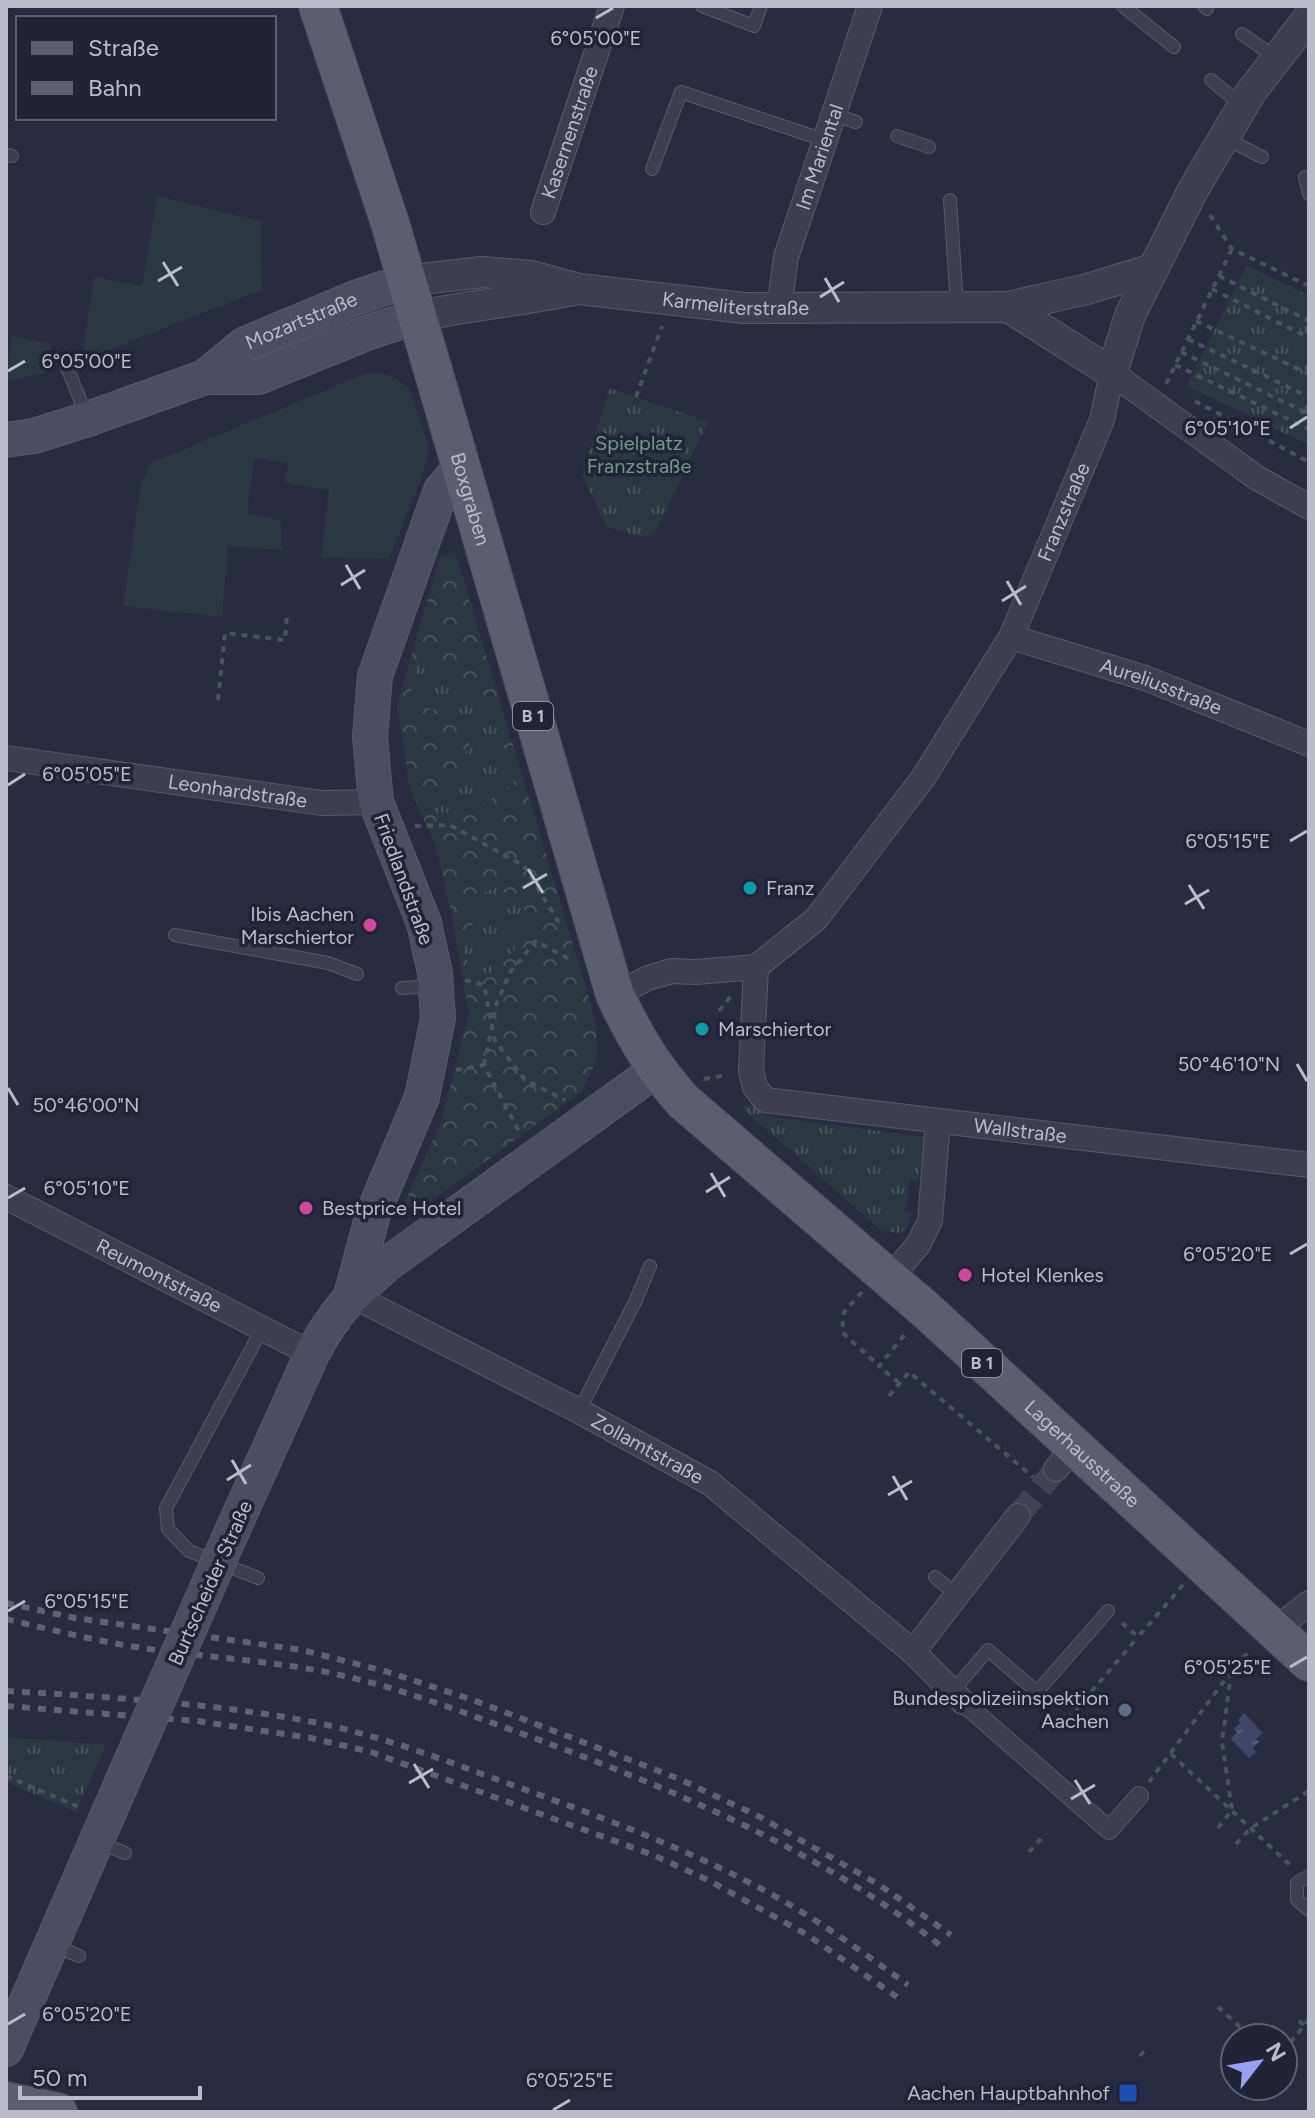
<svg xmlns="http://www.w3.org/2000/svg" width="1315" height="2118" viewBox="0 0 1315 2118" font-family="Figtree,sans-serif">
	<style>
		.grass { fill: url(#grass-tufts) }
		.forest { fill: url(#forest-crowns); fill-rule: evenodd }
		.garden { fill: #2b3842 }
		.water { fill: url(#water-ripples) }
		.lines { fill: none; stroke-linecap: round; stroke-linejoin: round }
		.minor-tunnel { stroke: #3f4156; stroke-width: 24; stroke-dasharray: 24 12; stroke-linecap: butt }
		.service-casing { stroke: #585a6b; stroke-width: 14 }
		.pedestrian-casing { stroke: #585a6b; stroke-width: 20 }
		.minor-casing { stroke: #585a6b; stroke-width: 26 }
		.tertiary-casing { stroke: #585a6b; stroke-width: 32 }
		.secondary-casing { stroke: #585a6b; stroke-width: 36 }
		.primary-casing { stroke: #46485a; stroke-width: 40 }
		.path { stroke: #46545c; stroke-width: 4; stroke-dasharray: 6 6; stroke-linecap: butt }
		.service { stroke: #3d3f51; stroke-width: 12 }
		.pedestrian { stroke: #3d3f51; stroke-width: 18 }
		.minor { stroke: #3d3f51; stroke-width: 24 }
		.tertiary { stroke: #3d3f51; stroke-width: 30 }
		.secondary { stroke: #4b4d63; stroke-width: 34 }
		.primary { stroke: #5b5e70; stroke-width: 38 }
		.rail { stroke: #5f6277; stroke-width: 6; stroke-dasharray: 8 8; stroke-linecap: butt }
		.secondary-bridge-casing { stroke: #585a6b; stroke-width: 36; stroke-linecap: butt }
		.path-bridge { stroke: #46545c; stroke-width: 4; stroke-dasharray: 6 6; stroke-linecap: butt }
		.secondary-bridge { stroke: #4b4d63; stroke-width: 34 }
		.ticks { fill: none; stroke: #babbcb; stroke-width: 3 }
		.culture-dot { fill: #0f9aa8; stroke: #212436; stroke-width: 3 }
		.hotel-dot { fill: #d1479c; stroke: #212436; stroke-width: 3 }
		.service-dot { fill: #5c6f8a; stroke: #212436; stroke-width: 3 }
		.transit-dot { fill: #1a4fb4; stroke: #212436; stroke-width: 3 }
		.labels { text-anchor: middle; stroke-width: 7; stroke-linejoin: round; paint-order: stroke }
		.shield { fill: #212436; stroke: #8c8e9e; stroke-width: 2 }
		.shield-label { font-size: 18px; font-weight: bold; fill: #babbcb }
		.street-label { font-size: 20px; fill: #babbcb; stroke: #212436 }
		.park-label { font-size: 20px; fill: #739a87; stroke: #212436 }
		.poi-label { font-size: 20px; fill: #babbcb; stroke: #212436; text-anchor: start }
		.ticks-label { font-size: 20px; text-anchor: middle; fill: #babbcb; stroke: #212436; stroke-width: 7; stroke-linejoin: round; paint-order: stroke }
	</style>
	<defs>
		<pattern id="grass-tufts" width="24" height="20" patternUnits="userSpaceOnUse" patternTransform="scale(2)"><rect width="24" height="20" fill="#2b3842"/><path d="M3 7l-1-3M5 7V3M7 7l1-3M15 17l-1-3M17 17v-4M19 17l1-3" fill="none" stroke="#48535c"/></pattern>
		<pattern id="forest-crowns" width="20" height="18" patternUnits="userSpaceOnUse" patternTransform="scale(2)"><rect width="20" height="18" fill="#2b3842"/><path d="M2 6a3 3 0 1 1 6 0M12 15a3 3 0 1 1 6 0" fill="none" stroke="#48535c"/></pattern>
		<pattern id="water-ripples" width="26" height="14" patternUnits="userSpaceOnUse" patternTransform="scale(2)"><rect width="26" height="14" fill="#404569"/><path d="M2 4q2-2 4 0t4 0M15 11q2-2 4 0t4 0" fill="none" stroke="#5a5e7d"/></pattern>
	</defs>
	<rect width="100%" height="100%" fill="#292c41"/>
	<g class="grass">
		<path d="M1247,265L1309,296V445L1187,386Z"/>
		<path d="M610,388L708,422L654,534L643,537L607,527L582,475Z"/>
		<path d="M455,552L589,998L596,1028L597,1059L582,1091L412,1215L401,1211L441,1122L469,1014L452,914L436,847L410,788L397,706L440,557Z"/>
		<path d="M745,1105H750L765,1116L925,1137L918,1180H910L905,1211L913,1212L908,1226L901,1233L882,1231L744,1110Z"/>
		<path d="M6,1737L106,1745L76,1812L6,1782Z"/>
	</g>
	<path class="forest" d="M455,552L589,998L596,1028L597,1059L582,1091L412,1215L401,1211L441,1122L469,1014L452,914L436,847L410,788L397,706L440,557ZM418,658L438,672L449,673L463,688L490,698L515,785L470,812L429,813L426,799L452,785L470,743C450,715 443,707 408,706ZM498,887L524,909L529,925L512,952L490,973L470,972L461,939L478,918L471,897Z"/>
	<g class="garden">
		<path d="M157,196L261,221L262,290L82,360L94,277L142,286Z"/>
		<path d="M12,336L51,344L47,372L6,381Z"/>
		<path d="M367,373L390,375L409,388L429,446L423,474L389,559L321,558L329,490L285,483L288,463L254,458L247,513L281,521L282,550L228,546L222,617L123,606L141,484L151,463Z"/>
	</g>
	<path class="water" d="M1244,1713L1263,1733L1256,1739L1259,1742L1253,1748L1256,1752L1249,1758L1231,1739L1237,1732L1234,1729L1240,1723L1238,1720Z"/>
	<g class="lines">
		<path class="minor-tunnel" d="M1018,1516L1056,1469"/>
		<g class="service-casing">
			<g id="service">
				<path d="M702,6L754,26L761,6"/>
				<path d="M1123,6L1174,47"/>
				<path d="M1204,6L1207,9"/>
				<path d="M1242,34L1276,58"/>
				<path d="M1211,80L1243,106"/>
				<path d="M832,114L856,122"/>
				<path d="M897,136L929,147"/>
				<path d="M1223,137L1262,157"/>
				<path d="M6,155L12,156"/>
				<path d="M652,169L681,92L824,140"/>
				<path d="M1305,177L1309,194"/>
				<path d="M950,200L957,305"/>
				<path d="M66,365L87,417"/>
				<path d="M175,935L328,963L357,974"/>
				<path d="M402,988L435,986"/>
				<path d="M579,1411L636,1300L650,1266"/>
				<path d="M935,1577L958,1596"/>
				<path d="M258,1578L189,1551L168,1529L166,1508L262,1329"/>
				<path d="M952,1692L988,1650L1037,1692L1108,1611"/>
				<path d="M98,1842L125,1853"/>
				<path d="M1309,1876L1297,1883V1900L1309,1910"/>
				<path d="M54,1945L79,1956"/>
			</g>
		</g>
		<g class="pedestrian-casing">
			<path id="pedestrian" d="M963,1702L1109,1830L1139,1796"/>
		</g>
		<g class="minor-casing">
			<g id="minor">
				<path id="s1" d="M543,212L612,6"/>
				<path id="s2" d="M779,309L786,257L870,6"/>
				<path id="s3" d="M1011,637L1145,678L1309,744"/>
				<path id="s4" d="M6,758L322,803L376,802"/>
				<path id="s5" d="M756,967L751,1071L755,1087L765,1100L1309,1165"/>
				<path id="s6" d="M615,995L648,978L672,971L696,972L756,967L816,919L923,778L1011,637L1102,420L1112,373L1257,478L1309,507"/>
				<path id="s7" d="M6,1197L312,1354"/>
				<path d="M889,1279L918,1245L930,1221L938,1121"/>
				<path id="s8" d="M351,1295L579,1411L710,1483L913,1652L963,1702"/>
				<path d="M1056,1469L1074,1448"/>
				<path d="M1275,1630L1309,1603"/>
				<path d="M913,1652L1018,1516"/>
			</g>
		</g>
		<g class="tertiary-casing">
			<g id="tertiary">
				<path id="s9" d="M405,281L482,272L531,276L579,289L744,308L1008,307L1112,373L1130,315L1193,190L1251,92L1309,17"/>
				<path d="M1008,307L1087,289L1153,269"/>
				<path d="M416,317C468,305 521,301 573,290"/>
			</g>
		</g>
		<g class="secondary-casing">
			<g id="secondary">
				<path d="M205,377H258L369,332L416,317"/>
				<path id="s10" d="M6,440L34,436L88,419L205,377L245,344L355,298L405,281"/>
				<path d="M351,1295L374,1211L422,1097L438,1018L435,973L424,923L376,802L370,737L375,676L441,490L460,468"/>
				<path d="M229,1538L312,1354C335,1311 352,1294 390,1262L656,1070"/>
				<path d="M6,2049L130,1764"/>
			</g>
		</g>
		<g class="primary-casing">
			<g id="primary">
				<path id="s11" d="M318,6L390,223L615,995C635,1037 652,1066 683,1101L926,1310L1309,1662"/>
				<path d="M6,2101L58,2112"/>
			</g>
		</g>
		<g class="path">
			<path d="M1210,215L1232,249L1309,286"/>
			<path d="M1219,276L1309,321"/>
			<path d="M1212,289L1309,338"/>
			<path d="M1196,321L1309,374"/>
			<path d="M1188,339L1309,397"/>
			<path d="M1181,352L1309,414"/>
			<path d="M1175,365L1309,429"/>
			<path d="M1166,384L1232,249"/>
			<path d="M636,397L662,326"/>
			<path d="M1195,401L1309,462"/>
			<path d="M218,700L225,633L285,640L287,615"/>
			<path d="M415,826L450,825L524,866L561,926"/>
			<path d="M465,980L484,985L495,1041L525,1080L565,1100"/>
			<path d="M719,1011L731,996"/>
			<path d="M484,1065L497,1002L511,971L536,941L571,960"/>
			<path d="M456,1070L484,1065L521,1135"/>
			<path d="M704,1079L727,1075"/>
			<path d="M862,1292L844,1312L842,1332L879,1366"/>
			<path d="M899,1383L879,1366L906,1333"/>
			<path d="M889,1396L909,1372L1033,1477"/>
			<path d="M1122,1623L1138,1637L1183,1585"/>
			<path d="M1068,1719L1138,1637"/>
			<path d="M1171,1754L1292,1867"/>
			<path d="M6,1776L81,1808"/>
			<path d="M1149,1782L1239,1661L1252,1650"/>
			<path d="M1218,1828L1232,1810L1222,1742L1231,1673"/>
			<path d="M1236,1844L1251,1828L1309,1791"/>
			<path d="M1029,1852L1045,1834"/>
			<path d="M1218,2007L1252,2038"/>
			<path d="M1283,2052L1309,2019"/>
			<path d="M1140,2056L1147,2048"/>
		</g>
		<use href="#service" class="service"/>
		<use href="#pedestrian" class="pedestrian"/>
		<use href="#minor" class="minor"/>
		<use href="#tertiary" class="tertiary"/>
		<use href="#secondary" class="secondary"/>
		<use href="#primary" class="primary"/>
		<g class="rail">
			<path d="M6,1603L75,1618L302,1650L388,1672L473,1700L677,1778L760,1817L878,1884L951,1935"/>
			<path d="M6,1619C60,1632 117,1646 172,1652C222,1658 272,1662 321,1671C394,1685 465,1713 534,1738C677,1791 821,1851 941,1946"/>
			<path d="M6,1691C109,1697 211,1703 313,1722C379,1735 441,1759 504,1782C587,1812 671,1842 750,1883C806,1911 857,1948 908,1985"/>
			<path d="M6,1706L197,1721L311,1738L371,1752L653,1855L708,1880L806,1934L897,1997"/>
		</g>
		<g class="secondary-bridge-casing">
			<path id="secondary-bridge" d="M130,1764L229,1538"/>
		</g>
		<path class="path-bridge" d="M1299,2021L1309,2029"/>
		<use href="#secondary-bridge" class="secondary-bridge"/>
	</g>
	<path class="ticks" d="M596,18L613,8M163,262L178,286M825,278L839,302M158,281L182,267M820,297L844,282M8,371L25,361M1290,428L1307,417M346,565L360,589M1007,581L1021,605M341,585L365,570M1002,601L1026,586M8,785L25,774M1290,841L1307,831M528,869L543,893M1189,885L1204,909M523,888L547,874M1185,904L1209,890M1297,1064L1307,1081M8,1088L18,1105M711,1173L725,1197M706,1192L730,1177M8,1198L25,1188M1290,1254L1307,1244M232,1460L246,1484M893,1476L907,1500M227,1480L251,1465M888,1495L912,1481M8,1611L25,1601M1290,1667L1307,1657M414,1764L429,1788M1075,1780L1090,1804M409,1783L433,1769M1071,1799L1095,1785M8,2024L25,2014M553,2110L570,2100"/>
	<g class="culture-dot">
		<circle cx="750" cy="888" r="8"/>
		<circle cx="702" cy="1029" r="8"/>
	</g>
	<g class="hotel-dot">
		<circle cx="370" cy="925" r="8"/>
		<circle cx="306" cy="1208" r="8"/>
		<circle cx="965" cy="1275" r="8"/>
	</g>
	<circle class="service-dot" cx="1125" cy="1710" r="8"/>
	<rect class="transit-dot" x="1118" y="2083" width="20" height="20" rx="4"/>
	<g class="labels">
		<g class="shield">
			<rect x="513" y="702" width="40" height="28" rx="6"/>
			<rect x="962" y="1349" width="40" height="28" rx="6"/>
		</g>
		<g class="shield-label">
			<text x="533" y="722">B 1</text>
			<text x="982" y="1369">B 1</text>
		</g>
		<g class="street-label">
			<text dy="7" stroke="none"><textPath href="#s1" startOffset="84">Kasernenstraße</textPath></text>
			<text dy="7" stroke="none"><textPath href="#s2" startOffset="158">Im Mariental</textPath></text>
			<text dy="7" stroke="none"><textPath href="#s9" startOffset="334">Karmeliterstraße</textPath></text>
			<text dy="7" stroke="none"><textPath href="#s10" startOffset="322">Mozartstraße</textPath></text>
			<text dy="7" stroke="none"><textPath href="#s11" startOffset="516">Boxgraben</textPath></text>
			<text dy="7" stroke="none"><textPath href="#s6" startOffset="702">Franzstraße</textPath></text>
			<text dy="7" stroke="none"><textPath href="#s3" startOffset="158">Aureliusstraße</textPath></text>
			<text dy="7" stroke="none"><textPath href="#s4" startOffset="234">Leonhardstraße</textPath></text>
			<text transform="translate(404 879) rotate(70)" y="7">Friedlandstraße</text>
			<text dy="7" stroke="none"><textPath href="#s5" startOffset="394">Wallstraße</textPath></text>
			<text dy="7" stroke="none"><textPath href="#s7" startOffset="172">Reumontstraße</textPath></text>
			<text dy="7" stroke="none"><textPath href="#s8" startOffset="334">Zollamtstraße</textPath></text>
			<text dy="7" stroke="none"><textPath href="#s11" startOffset="1692">Lagerhausstraße</textPath></text>
			<text transform="translate(210 1583) rotate(-66)" y="7">Burtscheider Straße</text>
		</g>
		<g class="park-label">
			<text x="639" y="450">Spielplatz<tspan x="639" dy="23">Franzstraße</tspan></text>
		</g>
		<g class="poi-label">
			<text x="766" y="895">Franz</text>
			<text x="354" y="921" text-anchor="end">Ibis Aachen<tspan x="354" dy="23">Marschiertor</tspan></text>
			<text x="718" y="1036">Marschiertor</text>
			<text x="322" y="1215">Bestprice Hotel</text>
			<text x="981" y="1282">Hotel Klenkes</text>
			<text x="1109" y="1705" text-anchor="end">Bundespolizeiinspektion<tspan x="1109" dy="23">Aachen</tspan></text>
			<text x="1110" y="2100" text-anchor="end">Aachen Hauptbahnhof</text>
		</g>
	</g>
	<g class="ticks-label">
		<text x="596" y="45">6°05'00"E</text>
		<text x="87" y="368">6°05'00"E</text>
		<text x="1228" y="435">6°05'10"E</text>
		<text x="87" y="781">6°05'05"E</text>
		<text x="1228" y="848">6°05'15"E</text>
		<text x="1229" y="1071">50°46'10"N</text>
		<text x="86" y="1112">50°46'00"N</text>
		<text x="87" y="1195">6°05'10"E</text>
		<text x="1228" y="1261">6°05'20"E</text>
		<text x="87" y="1608">6°05'15"E</text>
		<text x="1228" y="1674">6°05'25"E</text>
		<text x="87" y="2021">6°05'20"E</text>
		<text x="570" y="2087">6°05'25"E</text>
	</g>
	<rect width="1315" height="2118" fill="none" stroke="#babbcb" stroke-width="16"/>
	<rect x="16" y="16" width="260" height="104" fill="#212436" stroke="#5e6072" stroke-width="2"/>
	<rect x="32" y="42" width="40" height="12" fill="#5b5e70" stroke="#5e6072" stroke-width="2"/>
	<text x="88" y="56" font-size="24" fill="#babbcb">Straße</text>
	<rect x="32" y="82" width="40" height="12" fill="#5f6277" stroke="#5e6072" stroke-width="2"/>
	<text x="88" y="96" font-size="24" fill="#babbcb">Bahn</text>
	<g transform="translate(1259 2062) rotate(59)"><circle r="38" fill="#212436" stroke="#5e6072" stroke-width="2"/>
	<path d="M0-6L14 30L0 20L-14 30Z" fill="#98a1f1"/>
	<text y="-12" font-size="22" font-weight="bold" text-anchor="middle" fill="#babbcb">N</text>
	</g>
	<path d="M20 2086v12h180v-12" fill="none" stroke="#babbcb" stroke-width="4"/>
	<text x="32" y="2086" font-size="24" fill="#babbcb" stroke="#212436" stroke-width="6" paint-order="stroke">50 m</text>
</svg>
